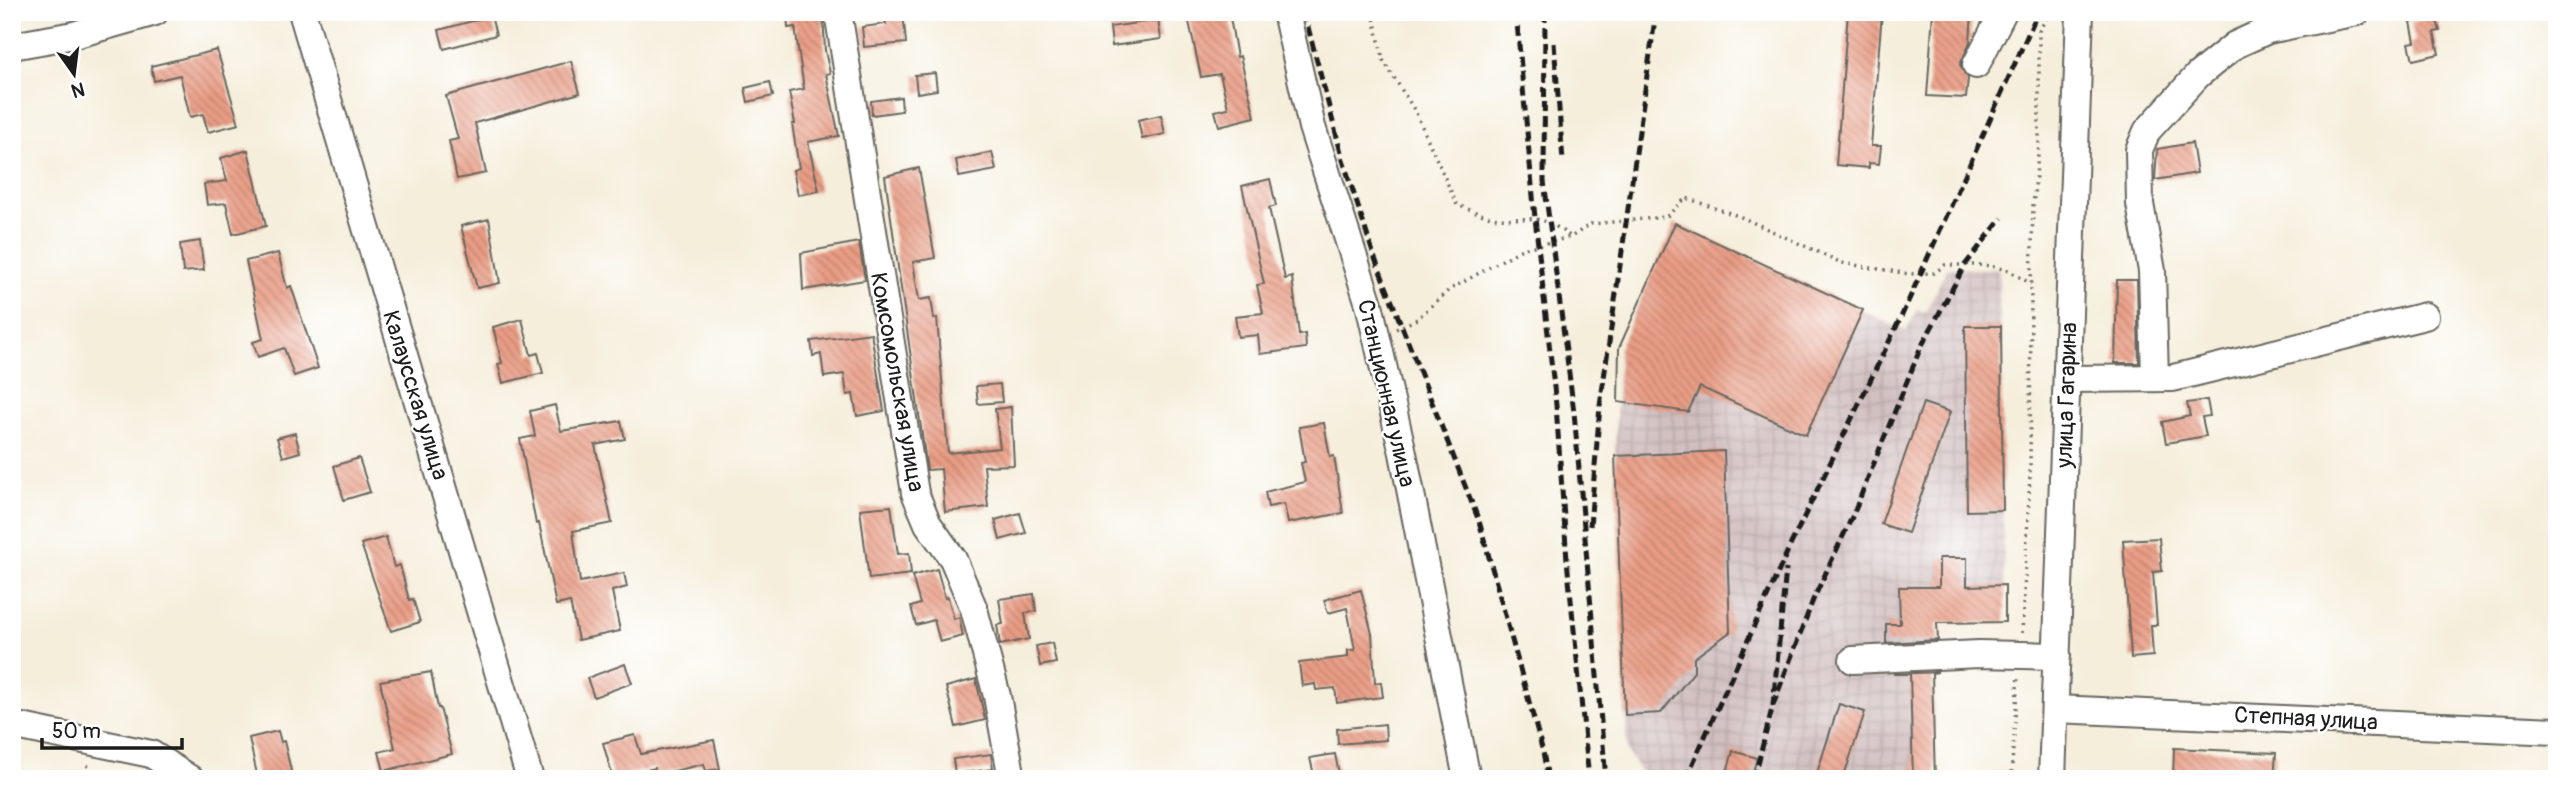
<svg xmlns="http://www.w3.org/2000/svg" width="2569" height="791" viewBox="0 0 2569 791" font-family="Pangolin,sans-serif">
	<style>
		.industrial { fill: url(#industrial-grid) }
		.building { fill: url(#building-back-hatch) }
		.lines { fill: none; stroke-linecap: round; stroke-linejoin: round }
		.minor-casing { stroke: #68665f; stroke-width: 30 }
		.path { stroke: #68665f; stroke-width: 3.5; stroke-dasharray: 2 5; stroke-linecap: butt }
		.minor { stroke: #fff; stroke-width: 26 }
		.rail { stroke: #1c1c1c; stroke-width: 5; stroke-dasharray: 10 5; stroke-linecap: butt }
		.labels { text-anchor: middle; stroke-width: 5; stroke-linejoin: round; paint-order: stroke }
		.street-label { font-size: 23px; fill: #1c1c1c; stroke: #fff }
	</style>
	<defs>
		<pattern id="industrial-grid" width="8" height="8" patternUnits="userSpaceOnUse" patternTransform="scale(1.75)"><rect width="8" height="8" fill="#d2bfc0"/><path d="M0 4h8M4 0v8" fill="none" stroke="#b4a4a4"/></pattern>
		<pattern id="building-back-hatch" width="6" height="6" patternUnits="userSpaceOnUse" patternTransform="scale(1.75)"><rect width="6" height="6" fill="#ea9d85"/><path d="M-1 5l2 2M0 0l6 6M5-1l2 2" fill="none" stroke="#bd7f6c"/></pattern>
	</defs>
	<rect width="100%" height="100%" fill="#fff"/>
	<filter id="ink" filterUnits="userSpaceOnUse"><feTurbulence type="fractalNoise" baseFrequency=".0143" numOctaves="2"/><feDisplacementMap in="SourceGraphic" scale="14" xChannelSelector="R" yChannelSelector="G"/><feConvolveMatrix kernelMatrix="1 2 1 2 8 2 1 2 1" color-interpolation-filters="sRGB"/></filter>
	<filter id="wash" filterUnits="userSpaceOnUse"><feTurbulence type="fractalNoise" baseFrequency=".00686" numOctaves="4" result="noise"/><feDisplacementMap in="SourceGraphic" scale="28" xChannelSelector="R" yChannelSelector="G"/><feGaussianBlur stdDeviation="1.57" result="paint"/><feColorMatrix in="noise" values="0 0 0 0 0 0 0 0 0 0 0 0 0 0 0 0 0 1.4 0 .05"/><feComposite in="paint" operator="in"/></filter>
	<g filter="url(#wash)">
		<rect width="100%" height="100%" fill="#f5eedb"/>
		<path class="industrial" d="M1675,223L1906,331L1917,310L1925,313L1947,268L1999,269L2005,622L1937,623L1938,673L1933,674L1935,779H1645L1627,751L1615,456L1619,348Z"/>
		<g id="blocks">
			<g class="building">
				<path d="M793,12H823L825,51L830,73L826,74L839,136L808,142L819,191L798,195L793,170L799,168L792,124H795L789,92L804,89L795,27L788,28L787,13Z"/>
				<path d="M884,12H903L906,43L864,47L862,27L886,24Z"/>
				<path d="M1213,12H1229L1237,57L1240,56L1255,117L1219,126L1215,111L1228,108L1220,74L1201,77L1188,17Z"/>
				<path d="M1848,12H1882L1871,146H1881L1879,164L1869,163V168L1836,165Z"/>
				<path d="M1933,12H1972L1970,42L1960,65L1968,78L1966,98L1927,96Z"/>
				<path d="M491,16L496,35L444,49L439,30Z"/>
				<path d="M2436,17L2440,31L2434,32L2439,54L2413,60L2409,43L2415,42L2411,22Z"/>
				<path d="M1158,20L1161,39L1112,46L1110,27Z"/>
				<path d="M217,50L239,124L208,132L203,114L190,117L180,75L154,81L151,66Z"/>
				<path d="M571,61L580,93L475,123L486,173L457,179L449,141L458,139L446,96Z"/>
				<path d="M935,73L937,90L917,93L915,75Z"/>
				<path d="M770,82L773,96L748,102L745,88Z"/>
				<path d="M901,97L902,111L872,115L871,101Z"/>
				<path d="M1161,115L1165,134L1142,139L1138,120Z"/>
				<path d="M2192,143L2197,173L2155,180L2157,149Z"/>
				<path d="M248,150L266,226L233,234L226,203L207,205L204,184L227,181L221,158Z"/>
				<path d="M992,152L996,170L959,177L956,160Z"/>
				<path d="M919,168L935,258L913,262L919,300L931,298L934,319L937,318L948,453L1000,448L995,409L1011,407L1014,465L984,466L988,507L945,512L941,469L927,470L885,176Z"/>
				<path d="M1270,179L1276,206L1269,208L1285,279L1292,277L1299,335L1305,334L1306,348L1260,354L1258,335L1238,337L1235,316L1263,313L1257,285L1264,284L1242,186Z"/>
				<path d="M489,219L500,283L477,288L461,226Z"/>
				<path d="M1675,223L1863,310L1806,435L1700,387L1688,412L1618,402L1619,348Z"/>
				<path d="M200,241L204,270L183,272L180,244Z"/>
				<path d="M859,242L865,280L803,290L801,253Z"/>
				<path d="M278,253L287,288L291,286L318,368L294,376L284,348L258,357L253,342L263,339L246,261Z"/>
				<path d="M2117,280H2137L2139,363H2115Z"/>
				<path d="M522,319L531,355L538,353L543,373L503,383L498,364L502,363L493,327Z"/>
				<path d="M1965,326H2001L2003,510L1967,511Z"/>
				<path d="M871,333L884,411L857,416L853,394L847,395L844,374L824,377L821,354L813,356L811,341Z"/>
				<path d="M1000,384L1002,402L978,404L976,386Z"/>
				<path d="M2207,400L2210,416L2202,417L2206,436L2166,443L2162,422L2190,416L2187,403Z"/>
				<path d="M1923,403L1950,412L1908,533L1881,524Z"/>
				<path d="M555,405L561,431L621,421L625,439L595,445L612,523L573,531L580,582L624,573L627,587L612,591L620,631L578,640L570,602L556,605L539,523L536,524L520,439L535,436L530,411Z"/>
				<path d="M1324,423L1330,457L1334,456L1343,513L1288,523L1284,504L1268,507L1265,492L1305,482L1301,463L1305,462L1299,427Z"/>
				<path d="M295,433L300,452L283,457L277,438Z"/>
				<path d="M1724,451L1730,632L1694,658V672L1661,713L1625,715L1615,456Z"/>
				<path d="M359,458L370,492L344,500L334,466Z"/>
				<path d="M891,506L898,554L909,553L911,574L869,579L860,509Z"/>
				<path d="M1020,513L1026,533L1000,540L995,520Z"/>
				<path d="M386,537L394,567L400,565L409,600L413,599L420,622L391,631L361,544Z"/>
				<path d="M2159,538L2162,571L2153,572L2157,625H2151L2153,656L2131,658L2123,540Z"/>
				<path d="M1939,558H1967V586L2005,585V622L1937,623L1938,640L1886,643V624H1900L1899,587H1939Z"/>
				<path d="M937,569L945,598L948,597L954,619L959,617L963,636L940,642L934,620L916,625L911,607L920,604L912,576Z"/>
				<path d="M1361,590L1372,634L1375,683L1381,682L1383,697L1337,703L1335,688L1316,690L1315,684L1302,686L1299,663L1348,657V650H1355L1347,608L1328,613L1324,600Z"/>
				<path d="M1034,594L1036,611L1025,613L1029,639L1000,645L997,625L1003,624L999,599Z"/>
				<path d="M1052,643L1056,663L1040,666L1036,646Z"/>
				<path d="M625,664L632,683L594,697L587,678Z"/>
				<path d="M431,672L438,708H440L452,754L384,771L379,752L395,748L380,681Z"/>
				<path d="M1938,672L1932,673L1935,779H1913L1910,674H1893Z"/>
				<path d="M976,679L985,720L956,727L946,687Z"/>
				<path d="M1839,704L1865,712L1843,779H1815Z"/>
				<path d="M1385,724L1386,740L1338,744L1337,729Z"/>
				<path d="M278,731L281,742L284,741L293,779H258L249,738Z"/>
				<path d="M635,735L641,754L714,740L720,769L706,771L704,764L657,775L655,768L613,778L603,743Z"/>
				<path d="M2174,748L2276,753L2274,779H2173Z"/>
				<path d="M1733,751L1757,758L1751,779H1725Z"/>
				<path d="M991,754L993,769L955,774L953,759Z"/>
				<path d="M1335,754L1340,779H1315L1310,758Z"/>
			</g>
		</g>
	</g>
	<g filter="url(#ink)">
		<use href="#blocks" fill-opacity="0" stroke="#68665f" stroke-width="2"/>
		<g class="lines">
			<g class="minor-casing">
				<g id="minor">
					<path d="M302,12L530,779"/>
					<path d="M838,12L915,493L928,524L953,559L974,609L997,696L1012,779"/>
					<path d="M1286,12L1312,127L1369,304L1403,453L1467,779"/>
					<path d="M12,46L74,35L155,12"/>
					<path d="M1976,65L2003,12"/>
					<path d="M2155,378L2152,271L2140,204L2139,150L2147,131L2198,75L2235,45L2268,30L2357,12"/>
					<path d="M2067,379L2173,378L2425,316"/>
					<path d="M1853,660L1979,654L2057,656"/>
					<path d="M2055,709L2557,731"/>
					<path d="M12,725L151,754L190,779"/>
					<path d="M2052,779L2080,12"/>
				</g>
			</g>
			<g class="path">
				<path d="M1373,12L1383,60L1415,111L1457,205C1471,210 1485,217 1499,218C1536,221 1538,212 1571,237"/>
				<path d="M1396,329L1417,319L1449,290L1522,249L1571,237L1591,224L1666,217L1686,198L1741,217L1842,263L1909,274L1934,273L1945,265H1985L2008,270L2031,284"/>
				<path d="M2022,633L2030,477L2031,284L2033,206L2039,145V31L2050,12"/>
				<path d="M87,765L100,779"/>
				<path d="M2011,779L2018,675"/>
			</g>
			<use href="#minor" class="minor"/>
			<g class="rail">
				<path d="M1304,12L1343,160L1374,256L1479,521L1543,752L1548,779"/>
				<path d="M1516,12L1535,218L1556,405L1567,560L1589,779"/>
				<path d="M1545,12L1544,181L1574,412L1606,779"/>
				<path d="M1554,43L1563,161"/>
				<path d="M1590,526L1600,406L1656,12"/>
				<path d="M1773,705L1813,600L1853,515L1920,349L1965,265L2002,218"/>
				<path d="M1686,779L1789,548L1902,315L2038,12"/>
				<path d="M1754,779L1773,705L1786,569"/>
			</g>
		</g>
	</g>
	<g class="labels">
		<g class="street-label">
			<text transform="translate(898 382) rotate(80)" y="8">Комсомольская улица</text>
			<text transform="translate(1387 393) rotate(77)" y="8">Станционная улица</text>
			<text transform="translate(416 395) rotate(73)" y="8">Калаусская улица</text>
			<text transform="translate(2066 395) rotate(-88)" y="8">улица Гагарина</text>
			<text transform="translate(2306 718) rotate(3)" y="8">Степная улица</text>
		</g>
	</g>
	<rect width="2569" height="791" fill="none" stroke="#fff" stroke-width="42"/>
	<g transform="translate(74 74) rotate(166)" stroke="#ffffff" stroke-width="5" paint-order="stroke">
	<path d="M0-5L12 26L0 18L-12 26Z" fill="#1c1c1c"/>
	<text y="-10" font-size="19" font-weight="bold" text-anchor="middle" fill="#1c1c1c">N</text>
	</g>
	<path d="M42 738v10h140v-10" fill="none" stroke="#1c1c1c" stroke-width="3.5"/>
	<text x="52" y="738" font-size="21" fill="#1c1c1c" stroke="#ffffff" stroke-width="5" paint-order="stroke">50 m</text>
</svg>
